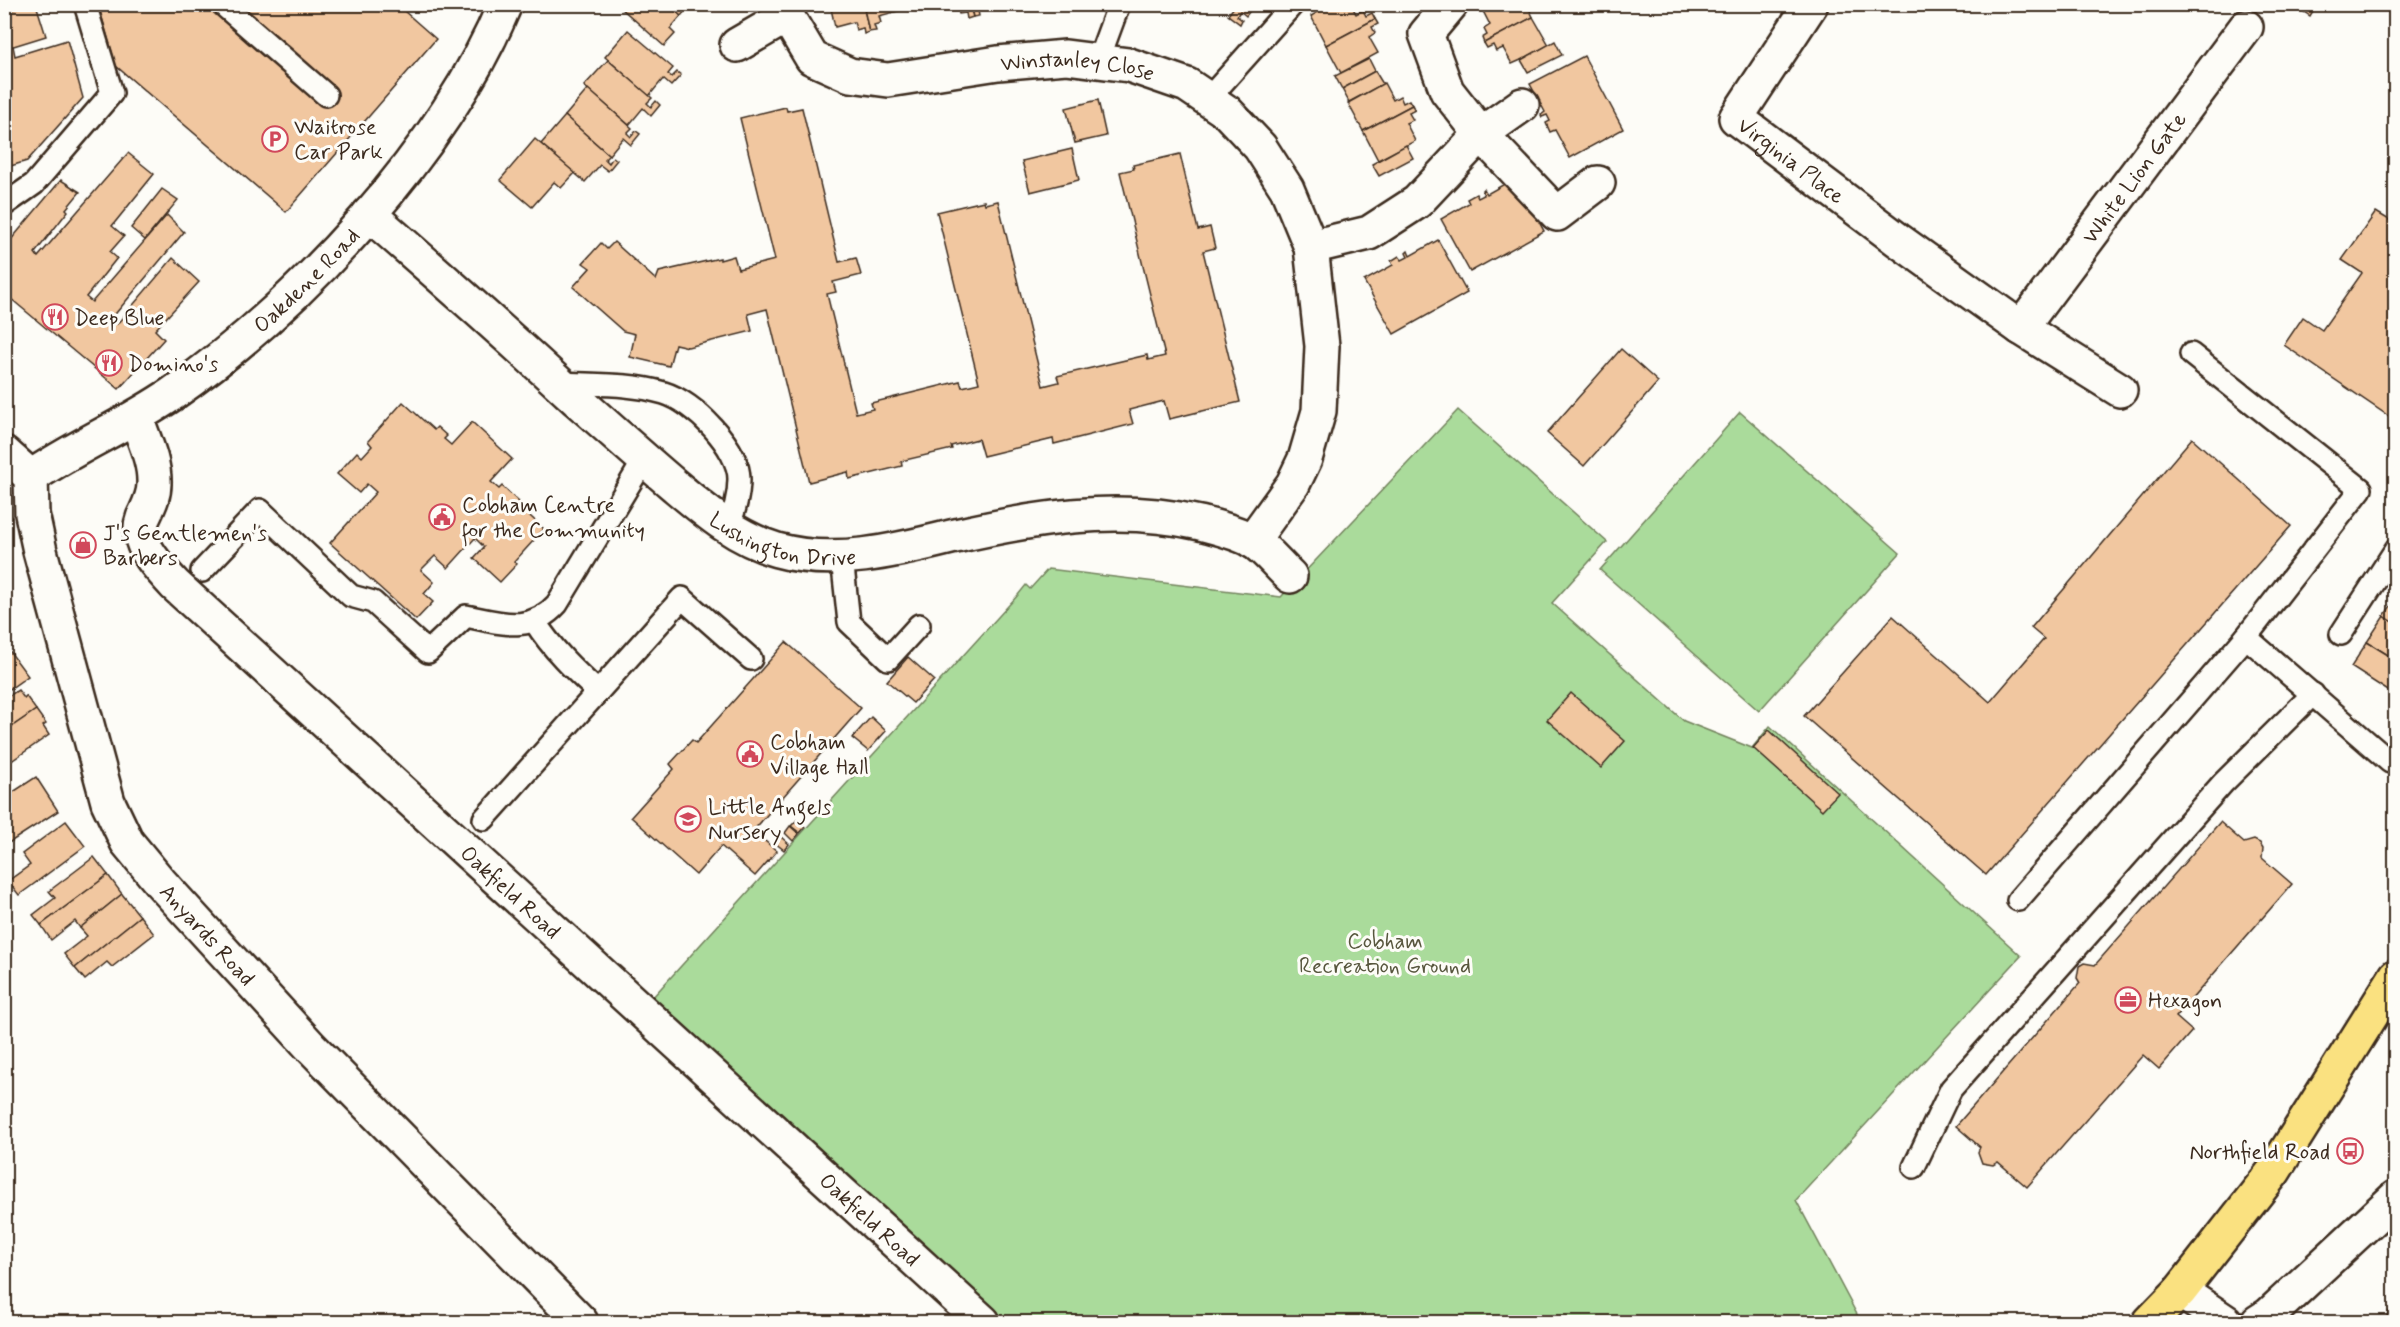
<svg xmlns="http://www.w3.org/2000/svg" width="2400" height="1327" viewBox="0 0 2400 1327" font-family="Mynerve,sans-serif">
	<style>
		.green { fill: #aadb9b; stroke: #72825c; stroke-width: 1.5 }
		.building { fill: #f1c7a0; stroke: #3b2a1e; stroke-width: 1.5 }
		.lines { fill: none; stroke-linecap: round; stroke-linejoin: round }
		.service-casing { stroke: #3b2a1e; stroke-width: 26 }
		.minor-casing { stroke: #3b2a1e; stroke-width: 38 }
		.primary-casing { stroke: #3b2a1e; stroke-width: 38 }
		.service { stroke: #fdfcf7; stroke-width: 21 }
		.minor { stroke: #fdfcf7; stroke-width: 33 }
		.primary { stroke: #fae180; stroke-width: 33 }
		.labels { text-anchor: middle; stroke-width: 6; stroke-linejoin: round; paint-order: stroke }
		.street-label { font-size: 22px; fill: #3b2a1e; stroke: #fdfcf7 }
		.poi-label { font-size: 22px; fill: #3b2a1e; stroke: #fdfcf7; text-anchor: start }
		.park-label { font-size: 22px; fill: #57563d; stroke: #fdfcf7 }
	</style>
	<rect width="100%" height="100%" fill="#fdfcf7"/>
	<filter id="ink" filterUnits="userSpaceOnUse"><feTurbulence type="fractalNoise" baseFrequency=".0167" numOctaves="2"/><feDisplacementMap in="SourceGraphic" scale="12" xChannelSelector="R" yChannelSelector="G"/><feConvolveMatrix kernelMatrix="1 2 1 2 8 2 1 2 1" color-interpolation-filters="sRGB"/></filter>
	<g filter="url(#ink)">
		<g class="green">
			<path d="M1458,410L1607,542L1552,603L1684,721L1752,748L1770,726L2021,956L1796,1200L1861,1322H1005L652,998L1018,595L1026,585L1030,589L1048,569L1281,597Z"/>
			<path d="M1740,412L1900,553L1759,711L1600,570Z"/>
		</g>
		<g class="building">
			<path d="M4,4H29L4,12Z"/>
			<path d="M29,4H36L46,36L4,49V12Z"/>
			<path d="M98,4H396L436,39L286,212L116,66Z"/>
			<path d="M622,4H668L681,16L670,29L675,34L664,46L620,7Z"/>
			<path d="M668,4H691L681,16Z"/>
			<path d="M830,4H863L869,32L864,34L863,28L856,30L854,22L835,27Z"/>
			<path d="M863,4H896L898,11L879,16L881,23L874,25L876,31L869,32Z"/>
			<path d="M921,4H937L938,10L924,13Z"/>
			<path d="M937,4H970L973,17L967,19L966,13L959,14L957,7L939,12Z"/>
			<path d="M970,4H984L985,8L978,10L979,16L973,17Z"/>
			<path d="M1255,4L1246,16L1240,11L1237,16L1242,20L1240,24L1228,15L1234,7L1231,4Z"/>
			<path d="M1332,4H1351L1356,14L1363,10L1366,16L1372,13L1375,19L1326,45L1311,16Z"/>
			<path d="M1487,4H1527L1533,17L1484,43L1482,38L1487,35L1484,29L1490,25L1481,7Z"/>
			<path d="M2292,4H2317L2310,16Z"/>
			<path d="M1533,17L1549,45L1521,60L1512,64L1503,48L1496,51L1493,45L1487,48L1484,43Z"/>
			<path d="M1375,19L1378,24L1372,27L1375,33L1369,37L1378,53L1341,73L1326,45Z"/>
			<path d="M628,30L673,68L668,74L672,77L677,72L681,75L671,86L663,79L649,96L605,57Z"/>
			<path d="M67,40L83,98L27,161L4,168V49L13,46L15,56Z"/>
			<path d="M1555,41L1562,55L1528,72L1521,60Z"/>
			<path d="M1584,56L1623,129L1570,158L1555,130L1550,132L1546,123L1550,121L1547,115L1542,117L1541,115L1545,112L1530,84Z"/>
			<path d="M1369,59L1375,71L1342,89L1335,76Z"/>
			<path d="M608,60L652,98L647,103L651,107L656,101L660,105L651,116L643,108L629,125L584,86Z"/>
			<path d="M1375,71L1383,84L1349,102L1342,89Z"/>
			<path d="M1384,83L1393,100L1400,96L1403,103L1409,100L1412,105L1363,131L1348,103Z"/>
			<path d="M588,89L632,128L627,133L631,137L636,131L640,134L631,145L623,138L609,155L565,116Z"/>
			<path d="M1098,100L1106,136L1075,143L1066,108Z"/>
			<path d="M1412,105L1415,110L1409,113L1413,120L1406,123L1415,141L1378,160L1363,131Z"/>
			<path d="M786,107L787,111L802,108L839,262L856,258L861,275L833,282L836,292L827,294L856,413L873,409L871,403L960,381L962,387L979,383L937,212L984,201L985,204L998,201L1043,386L1059,382L1057,376L1147,355L1148,360L1165,356L1120,172L1134,169L1133,165L1180,154L1198,230L1210,227L1215,248L1203,251L1240,402L1169,419L1164,401L1129,410L1133,424L1054,444L1053,439L983,456L978,439L951,446L952,449L901,461L902,466L849,479L848,472L809,482L767,309L748,314L752,331L688,347L675,344L669,366L630,357L635,334L623,331L573,287L590,268L583,263L601,243L607,249L614,242L656,280L659,272L720,258V260L734,256L738,269L775,260L740,118Z"/>
			<path d="M565,116L609,155L605,159L609,163L613,157L617,160L608,171L600,165L585,182L541,144Z"/>
			<path d="M535,139L575,173L561,188L554,182L532,207L500,180Z"/>
			<path d="M1406,145L1413,158L1379,176L1372,164Z"/>
			<path d="M1072,149L1079,180L1030,192L1022,161Z"/>
			<path d="M128,153L154,174L112,226L124,236L110,252L117,258L86,297L92,302L167,215L184,232L111,319L117,324L173,258L199,282L155,330L164,339L119,389L4,293V248L61,180L80,192L66,209L68,211L35,253L38,257Z"/>
			<path d="M1515,178L1544,231L1470,272L1441,219L1469,203L1467,199L1476,194L1478,198L1484,195L1482,191L1484,189L1487,194Z"/>
			<path d="M162,189L178,200L145,240L131,228Z"/>
			<path d="M2376,212L2396,224V421L2284,345L2303,317L2322,330L2362,273L2342,260Z"/>
			<path d="M1438,240L1467,293L1394,334L1364,281L1393,265L1391,261L1399,256L1402,260L1408,257L1406,253L1408,251L1410,256Z"/>
			<path d="M1621,349L1658,382L1584,466L1547,433Z"/>
			<path d="M403,402L434,430L437,427L447,436L444,439L451,445L472,422L512,459L491,482L499,489L502,486L520,503L518,505L544,529L514,562L517,564L500,582L474,558L484,547L475,538L448,568L435,556L421,570L434,582L424,594L433,602L416,620L330,543L376,492L367,484L359,493L337,474L357,452L362,457L372,446L368,441Z"/>
			<path d="M2192,438L2291,526L1986,875L1804,716L1893,616L1990,702L2044,639L2031,628Z"/>
			<path d="M2396,598V624L2384,616Z"/>
			<path d="M2384,616L2396,624V660L2367,642Z"/>
			<path d="M786,642L861,708L753,831L777,851L755,876L721,846L696,875L631,817L674,769L670,764L692,740L696,743Z"/>
			<path d="M2367,642L2396,660V696L2351,667Z"/>
			<path d="M5,645L28,676L4,693V646Z"/>
			<path d="M908,657L934,680L913,703L887,681Z"/>
			<path d="M18,690L24,698L26,696L36,710L4,732V699Z"/>
			<path d="M1571,693L1625,741L1601,768L1547,720Z"/>
			<path d="M36,710L46,724L43,726L49,735L7,764L4,761V732Z"/>
			<path d="M871,717L886,731L868,751L852,738Z"/>
			<path d="M1769,730L1838,793L1822,810L1753,748Z"/>
			<path d="M36,777L58,811L4,846V798Z"/>
			<path d="M797,820L805,827L800,833L791,826Z"/>
			<path d="M66,821L85,846L19,895L8,881L30,865L22,854Z"/>
			<path d="M2220,822L2244,843L2254,840L2260,843L2263,848L2262,858L2292,884L2176,1017L2192,1031L2159,1069L2143,1055L2027,1187L1998,1162L1993,1165L1982,1163L1978,1152L1980,1147L1956,1126L2080,983L2077,978L2079,966L2084,963L2095,965Z"/>
			<path d="M790,826L799,834L793,841L785,833Z"/>
			<path d="M781,837L789,844L784,850L775,843Z"/>
			<path d="M94,857L108,875L41,925L33,915L55,898L49,891Z"/>
			<path d="M108,875L122,894L80,928L75,921L51,940L41,925Z"/>
			<path d="M122,894L140,916L75,968L64,954L87,936L80,928Z"/>
			<path d="M140,916L154,934L112,967L107,962L85,980L75,968Z"/>
			<path d="M2396,1297V1322H2384Z"/>
		</g>
		<g class="lines">
			<g class="service-casing">
				<g id="service">
					<path d="M222,4L326,95"/>
					<path d="M1098,61L1119,4"/>
					<path d="M1208,99L1293,4"/>
					<path d="M4,205L34,184L112,93L85,4"/>
					<path d="M560,383C594,385 631,383 664,393C694,402 739,448 739,479C739,497 734,512 728,528"/>
					<path d="M842,558L849,622L888,659L919,625"/>
					<path d="M202,571L260,510L351,596L373,602L428,652L466,616C501,623 530,634 557,604L644,460"/>
					<path d="M535,622C552,649 574,670 598,692"/>
					<path d="M2341,634L2396,549"/>
					<path d="M2246,637L2390,762L2396,763"/>
					<path d="M484,819L682,598L751,659"/>
					<path d="M2018,900L2246,637L2361,489L2191,354"/>
					<path d="M1914,1167L1951,1089L2223,783L2313,694"/>
				</g>
			</g>
			<g class="minor-casing">
				<g id="minor">
					<path id="s1" d="M784,4L787,16L812,58L850,75L888,80L998,63L1066,57L1129,65L1187,85L1227,112L1260,147L1287,189L1311,247L1322,346L1319,411L1305,459L1293,484L1252,541"/>
					<path d="M1451,4L1426,34L1447,91L1481,134L1557,214L1598,183"/>
					<path id="s2" d="M1811,4L1736,118L1898,240L2021,328L2120,390"/>
					<path d="M737,45L787,16"/>
					<path id="s3" d="M369,214C439,275 509,337 577,400C609,428 641,457 674,485C706,512 736,538 777,550C834,566 895,551 951,537C1034,518 1116,504 1200,523C1216,527 1236,532 1251,540C1265,548 1278,565 1290,576"/>
					<path d="M1311,247L1369,233L1417,202L1481,134L1522,105"/>
					<path id="s4" d="M2021,328L2246,27"/>
					<path id="s5" d="M136,417C143,438 155,461 154,484C154,497 148,507 143,518C133,544 160,568 175,585L983,1322"/>
					<path id="s6" d="M4,453L31,477L32,514L40,551L108,802L127,842L160,882L310,1046L581,1322"/>
					<path id="s7" d="M31,477C76,446 127,425 172,394C301,304 444,151 505,4"/>
					<path d="M2180,1291L2226,1322"/>
					<path d="M2258,1322L2269,1315L2396,1197"/>
				</g>
			</g>
			<g class="primary-casing">
				<path id="primary" d="M2150,1322L2180,1291L2274,1171L2396,976"/>
			</g>
			<use href="#service" class="service"/>
			<use href="#minor" class="minor"/>
			<use href="#primary" class="primary"/>
		</g>
	</g>
	<defs>
		<g id="parking-ring" transform="scale(1.35)"><circle r="9.5" fill="#fdfcf7" stroke="#d1495b" stroke-width="1.5"/><path d="M-3.5-5.5H1a3.5 3.5 0 0 1 0 7H-1V5.5H-3.5ZM-1-3.4V-.6H.8a1.4 1.4 0 0 0 0-2.8Z" fill="#d1495b"/></g>
		<g id="restaurant-ring" transform="scale(1.35)"><circle r="9.5" fill="#fdfcf7" stroke="#d1495b" stroke-width="1.5"/><path d="M-5-6h1v4h1v-4h1v4h1v-4h1v5L-1.5 .5V6h-2V.5L-5-1ZM5-6V6H3V1.5H1.5Q1.5-4 5-6Z" fill="#d1495b"/></g>
		<g id="civic-ring" transform="scale(1.35)"><circle r="9.5" fill="#fdfcf7" stroke="#d1495b" stroke-width="1.5"/><path d="M-.6-6.5H3V-4.5H.6V-3L4-1V1h2V6H-6V1h2V-1L-.6-3ZM-1.2 2.5V6h2.4V2.5Z" fill="#d1495b"/></g>
		<g id="shop-ring" transform="scale(1.35)"><circle r="9.5" fill="#fdfcf7" stroke="#d1495b" stroke-width="1.5"/><path d="M-5-2.5h2.3a2.7 3.5 0 0 1 5.4 0H5L5.5 6h-11ZM-1.5-2.5h3a1.5 2.3 0 0 0-3 0Z" fill="#d1495b"/></g>
		<g id="school-ring" transform="scale(1.35)"><circle r="9.5" fill="#fdfcf7" stroke="#d1495b" stroke-width="1.5"/><path d="M0-5L7-2L0 1L-7-2ZM-4 1L0 2.5L4 1V4Q0 6-4 4Z" fill="#d1495b"/></g>
		<g id="office-ring" transform="scale(1.35)"><circle r="9.5" fill="#fdfcf7" stroke="#d1495b" stroke-width="1.5"/><path d="M-6-3h4V-5.5h4V-3h4V5H-6ZM-1-4.5V-3h2v-1.5ZM-6 0V1H6V0Z" fill="#d1495b"/></g>
		<g id="bus-ring" transform="scale(1.35)"><circle r="9.5" fill="#fdfcf7" stroke="#d1495b" stroke-width="1.5"/><path d="M-5-6H5V4H4V6H2V4H-2V6H-4V4H-5ZM-3.5-4V0h7V-4ZM-3.5 1.2v1.5H-2V1.2ZM2 1.2v1.5H3.5V1.2Z" fill="#d1495b"/></g>
	</defs>
	<g fill-rule="evenodd">
		<use href="#parking-ring" x="275" y="139"/>
		<use href="#restaurant-ring" x="55" y="317"/>
		<use href="#restaurant-ring" x="109" y="363"/>
		<use href="#civic-ring" x="442" y="517"/>
		<use href="#shop-ring" x="83" y="545"/>
		<use href="#civic-ring" x="750" y="754"/>
		<use href="#school-ring" x="688" y="819"/>
		<use href="#office-ring" x="2128" y="1000"/>
		<use href="#bus-ring" x="2350" y="1151"/>
	</g>
	<g class="labels">
		<g class="street-label">
			<text dy="8" stroke="none"><textPath href="#s1" startOffset="333">Winstanley Close</textPath></text>
			<text dy="8" stroke="none"><textPath href="#s2" startOffset="206">Virginia Place</textPath></text>
			<text dy="8" stroke="none"><textPath href="#s4" startOffset="188">White Lion Gate</textPath></text>
			<text dy="8" stroke="none"><textPath href="#s7" startOffset="340">Oakdene Road</textPath></text>
			<text dy="8" stroke="none"><textPath href="#s3" startOffset="534">Lushington Drive</textPath></text>
			<text dy="8" stroke="none"><textPath href="#s5" startOffset="639">Oakfield Road</textPath></text>
			<text dy="8" stroke="none"><textPath href="#s6" startOffset="538">Anyards Road</textPath></text>
			<text dy="8" stroke="none"><textPath href="#s5" startOffset="1125">Oakfield Road</textPath></text>
		</g>
		<g class="poi-label">
			<text x="294" y="134">Waitrose<tspan x="294" dy="25">Car Park</tspan></text>
			<text x="74" y="325">Deep Blue</text>
			<text x="128" y="371">Domino's</text>
			<text x="462" y="512">Cobham Centre<tspan x="462" dy="25">for the Community</tspan></text>
			<text x="103" y="540">J's Gentlemen's<tspan x="103" dy="25">Barbers</tspan></text>
			<text x="770" y="749">Cobham<tspan x="770" dy="25">Village Hall</tspan></text>
			<text x="708" y="814">Little Angels<tspan x="708" dy="25">Nursery</tspan></text>
			<text x="2148" y="1008">Hexagon</text>
			<text x="2330" y="1159" text-anchor="end">Northfield Road</text>
		</g>
		<g class="park-label">
			<text x="1385" y="948">Cobham<tspan x="1385" dy="25">Recreation Ground</tspan></text>
		</g>
	</g>
	<rect width="2400" height="1327" fill="none" stroke="#fdfcf7" stroke-width="24"/>
	<rect x="12" y="12" width="2376" height="1303" fill="none" stroke="#3b2a1e" stroke-width="2" filter="url(#ink)"/>
</svg>
